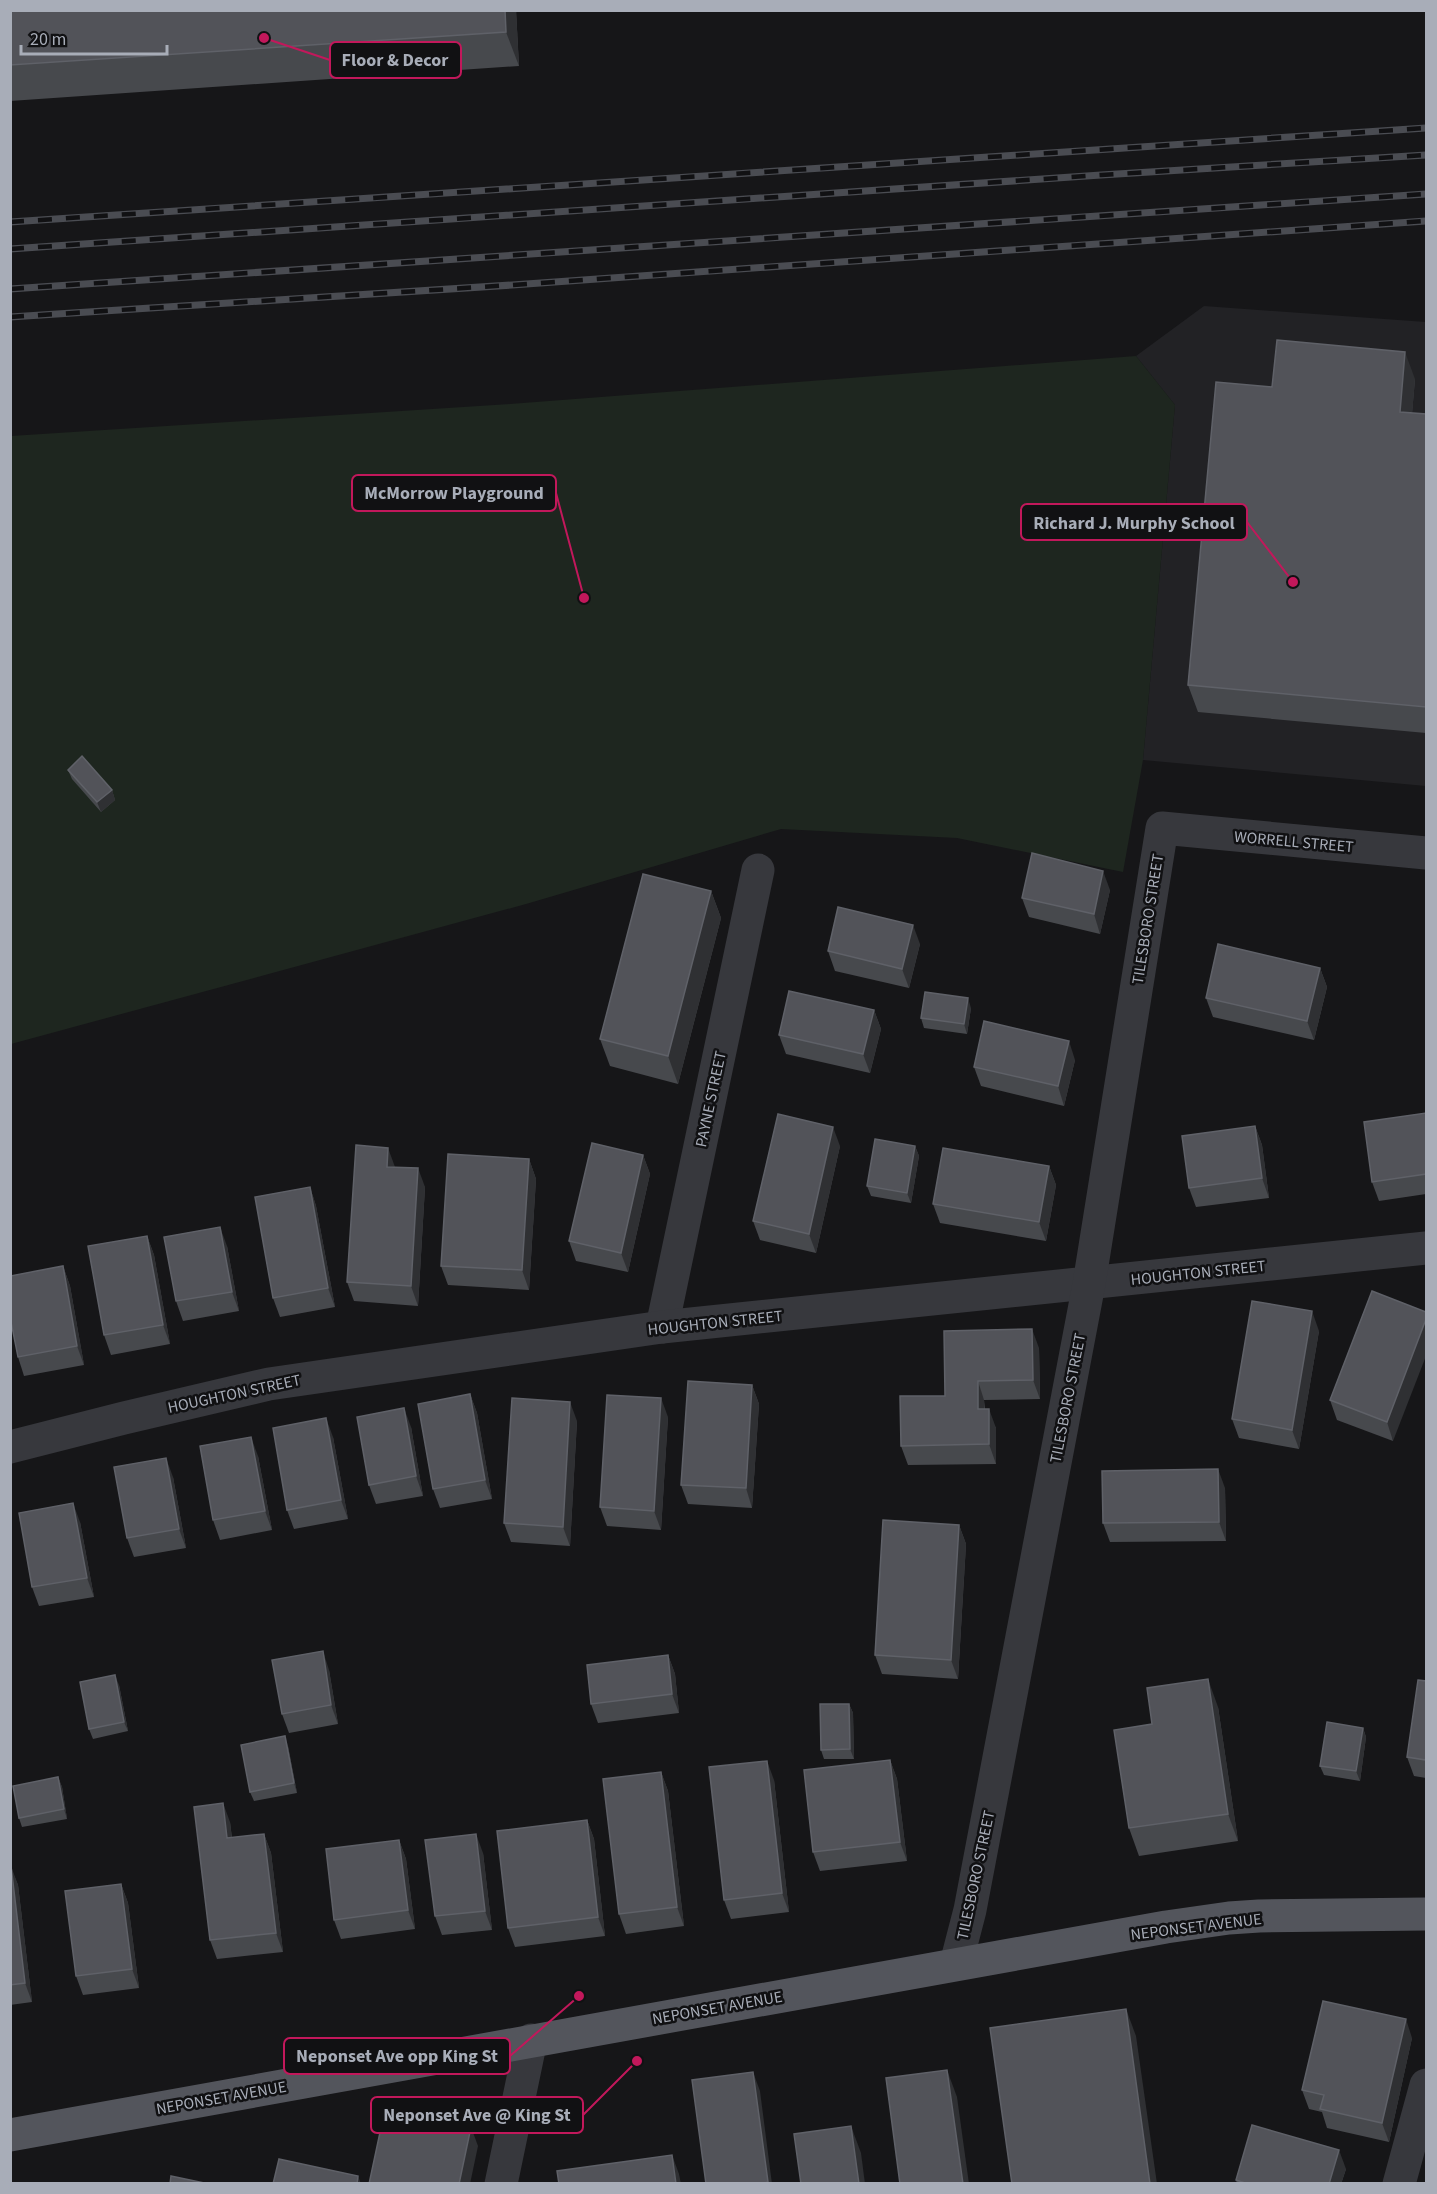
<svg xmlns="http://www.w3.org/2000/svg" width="1437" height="2194" viewBox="0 0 1437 2194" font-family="'Source Sans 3',sans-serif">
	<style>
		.built { fill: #222225 }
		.green { fill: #1e261f }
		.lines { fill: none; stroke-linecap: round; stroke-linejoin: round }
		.minor { stroke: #37383d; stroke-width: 33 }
		.major { stroke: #53555c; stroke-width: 33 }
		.rail-casing { stroke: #4a4c52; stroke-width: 7 }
		.rail { stroke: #111113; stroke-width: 4.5; stroke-dasharray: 14; stroke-linecap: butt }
		.wall { fill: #47494d }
		.shaded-wall { fill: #2f3033 }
		.building { fill: #525359; stroke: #5f6168; stroke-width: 1.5 }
		.labels { text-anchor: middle; stroke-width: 5; stroke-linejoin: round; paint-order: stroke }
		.street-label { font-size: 16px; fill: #a8adb8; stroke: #111113 }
		.leader { fill: none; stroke: #c2185b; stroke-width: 2 }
		.callout-dot { fill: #c2185b; stroke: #111113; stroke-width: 2 }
		.callout { fill: #111113; stroke: #c2185b; stroke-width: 2 }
		.callout-label { font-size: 18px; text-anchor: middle; font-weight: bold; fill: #a8adb8 }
	</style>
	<rect width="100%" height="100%" fill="#161618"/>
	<path class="built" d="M1204,306L1426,322V786L1143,760L1175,405L1136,356Z"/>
	<path class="green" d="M1136,356L1175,405L1143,760L1123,872L957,838L781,829L526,904L11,1044V436L510,404Z"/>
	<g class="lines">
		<g class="minor">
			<path d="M662,1327L758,870"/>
			<path d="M10,1447L124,1418L269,1384L662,1327L1426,1248"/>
			<path d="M956,1964L970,1910L1089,1284L1162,828L1426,853"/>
			<path d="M501,2184L531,2040"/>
			<path d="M1399,2184L1426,2085"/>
		</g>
		<path class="major" d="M10,2135L1166,1927L1229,1918L1259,1916L1426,1914"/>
		<g class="rail-casing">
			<g id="rail">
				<path d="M10,222L1426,128"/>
				<path d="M10,249L1101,175L1426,155"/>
				<path d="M10,289L1426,194"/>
				<path d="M10,317L512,285L1426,221"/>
			</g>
		</g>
		<use href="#rail" class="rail"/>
	</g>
	<g class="wall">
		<path d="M10,10H516L519,66L10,101Z"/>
		<path d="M1415,379L1412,413L1426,414V733L1198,712L1188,685L1272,387Z"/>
		<path d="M68,770L112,790L115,800L101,812L72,779Z"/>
		<path d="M1110,890L1100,934L1029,917L1022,898Z"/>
		<path d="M711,891L721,918L678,1084L610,1066L600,1039Z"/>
		<path d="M920,944L909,988L835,971L828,951Z"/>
		<path d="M1320,968L1327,987L1314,1040L1213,1017L1206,998Z"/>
		<path d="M971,1008L967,1034L924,1028L921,1018Z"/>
		<path d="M874,1010L881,1029L870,1073L786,1054L779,1035Z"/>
		<path d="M1075,1060L1064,1106L981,1086L974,1067Z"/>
		<path d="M1426,1113V1194L1379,1201L1372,1182Z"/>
		<path d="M1255,1126L1262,1145L1269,1198L1196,1207L1189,1188Z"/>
		<path d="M840,1146L816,1253L760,1240L753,1221Z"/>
		<path d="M915,1146L919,1156L911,1203L871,1196L867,1186Z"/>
		<path d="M643,1155L650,1174L628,1272L576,1261L569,1241Z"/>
		<path d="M529,1159L536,1179L529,1290L448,1285L441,1266Z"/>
		<path d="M1049,1166L1056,1185L1046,1241L940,1223L933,1204Z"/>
		<path d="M395,1167L425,1187L418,1306L354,1301L347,1282Z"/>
		<path d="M310,1187L316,1206L335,1307L280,1317L273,1298Z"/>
		<path d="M147,1236L154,1255L170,1344L111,1355L104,1335Z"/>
		<path d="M227,1246L239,1311L183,1321L176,1301Z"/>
		<path d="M63,1266L70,1286L84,1365L24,1376L18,1357Z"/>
		<path d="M1372,1291L1393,1441L1337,1420L1330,1400Z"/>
		<path d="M1319,1331L1299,1449L1239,1438L1232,1419Z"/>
		<path d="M1039,1348L1040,1399L984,1400L985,1409L996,1428V1464L908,1465L901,1446L945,1396Z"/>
		<path d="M752,1385L759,1404L752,1508L688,1504L681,1485Z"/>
		<path d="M470,1394L477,1413L492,1499L440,1508L433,1489Z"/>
		<path d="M668,1417L661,1530L607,1526L600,1507Z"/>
		<path d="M577,1421L570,1546L511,1542L504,1523Z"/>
		<path d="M411,1427L423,1496L376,1504L369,1485Z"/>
		<path d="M333,1437L348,1519L294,1529L287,1510Z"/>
		<path d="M258,1456L272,1530L220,1540L213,1520Z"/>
		<path d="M173,1477L186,1548L134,1557L127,1538Z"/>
		<path d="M1225,1488L1226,1541L1110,1542L1103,1523Z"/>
		<path d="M80,1522L94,1597L39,1606L32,1587Z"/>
		<path d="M959,1525L966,1544L958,1679L882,1674L875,1655Z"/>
		<path d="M668,1655L675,1674L679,1713L598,1723L591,1704Z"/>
		<path d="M329,1670L338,1724L289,1733L282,1714Z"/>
		<path d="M1426,1681V1778L1414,1776L1407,1757Z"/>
		<path d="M119,1685L128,1731L93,1739L89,1729Z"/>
		<path d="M849,1704L853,1713L854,1759H824L821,1750Z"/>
		<path d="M1218,1707L1238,1841L1139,1856L1129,1828L1152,1724Z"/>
		<path d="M1363,1728L1366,1737L1360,1781L1324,1775L1320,1766Z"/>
		<path d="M288,1746L297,1793L254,1801L250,1792Z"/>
		<path d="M890,1760L897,1779L907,1861L820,1871L813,1852Z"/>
		<path d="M661,1772L668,1791L684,1926L626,1934L619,1914Z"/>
		<path d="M58,1777L62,1787L67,1819L22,1827L19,1818Z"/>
		<path d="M774,1780L789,1912L731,1919L724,1900Z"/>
		<path d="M587,1820L594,1839L605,1936L515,1947L508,1928Z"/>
		<path d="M230,1822L232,1838L264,1834L271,1853L283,1952L217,1959L210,1940Z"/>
		<path d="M399,1840L406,1859L415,1929L341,1939L334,1920Z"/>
		<path d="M483,1853L492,1930L442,1935L435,1916Z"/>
		<path d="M10,1866L18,1885L32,2002L10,2005Z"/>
		<path d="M121,1884L128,1903L139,1988L83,1995L76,1976Z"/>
		<path d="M1412,2038L1389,2142L1327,2128L1322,2112L1309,2109L1302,2090Z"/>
		<path d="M1346,2169L1341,2184H1237L1236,2180Z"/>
	</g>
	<g class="shaded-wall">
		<path d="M505,10H516L519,66L506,32Z"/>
		<path d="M1405,352L1415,379L1410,439L1400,412Z"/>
		<path d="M112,790L115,800L101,812L97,802Z"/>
		<path d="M1103,871L1110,890L1100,934L1094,914Z"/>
		<path d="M711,891L721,918L678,1084L668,1056Z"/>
		<path d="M913,925L920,944L909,988L902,969Z"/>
		<path d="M1320,968L1327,987L1314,1040L1307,1021Z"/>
		<path d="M968,998L971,1008L967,1034L964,1024Z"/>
		<path d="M874,1010L881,1029L870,1073L863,1054Z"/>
		<path d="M1069,1041L1075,1060L1064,1106L1058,1086Z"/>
		<path d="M1255,1126L1262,1145L1269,1198L1262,1178Z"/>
		<path d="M833,1127L840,1146L816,1253L809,1234Z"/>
		<path d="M915,1146L919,1156L911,1203L907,1193Z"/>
		<path d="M388,1148L395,1167H387Z"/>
		<path d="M643,1155L650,1174L628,1272L621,1253Z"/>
		<path d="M529,1159L536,1179L529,1290L522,1270Z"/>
		<path d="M1049,1166L1056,1185L1046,1241L1039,1222Z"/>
		<path d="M418,1168L425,1187L418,1306L411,1286Z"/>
		<path d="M310,1187L316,1206L335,1307L328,1288Z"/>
		<path d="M220,1227L227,1246L239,1311L232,1292Z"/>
		<path d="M147,1236L154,1255L170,1344L163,1325Z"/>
		<path d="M63,1266L70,1286L84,1365L77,1346Z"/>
		<path d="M1312,1311L1319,1331L1299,1449L1292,1430Z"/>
		<path d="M1426,1319V1356L1393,1441L1387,1422Z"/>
		<path d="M1032,1329L1039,1348L1040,1399L1033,1380Z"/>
		<path d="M978,1381L984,1400L985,1428L978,1409Z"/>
		<path d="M752,1385L759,1404L752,1508L746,1488Z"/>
		<path d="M470,1394L477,1413L492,1499L485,1480Z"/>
		<path d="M661,1398L668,1417L661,1530L654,1511Z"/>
		<path d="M570,1402L577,1421L570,1546L563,1527Z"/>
		<path d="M404,1408L411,1427L423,1496L416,1476Z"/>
		<path d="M989,1409L996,1428V1464L989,1444Z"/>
		<path d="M326,1418L333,1437L348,1519L341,1500Z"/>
		<path d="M251,1437L258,1456L272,1530L265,1511Z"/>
		<path d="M166,1458L173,1477L186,1548L179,1529Z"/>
		<path d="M1218,1469L1225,1488L1226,1541L1219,1522Z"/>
		<path d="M73,1503L80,1522L94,1597L87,1578Z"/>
		<path d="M959,1525L966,1544L958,1679L951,1660Z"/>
		<path d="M323,1651L329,1670L338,1724L331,1705Z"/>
		<path d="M668,1655L675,1674L679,1713L672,1694Z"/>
		<path d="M115,1675L119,1685L128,1731L124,1722Z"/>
		<path d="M1208,1679L1218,1707L1238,1841L1228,1814Z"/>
		<path d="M849,1704L853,1713L854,1759L850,1749Z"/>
		<path d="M1363,1728L1366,1737L1360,1781L1356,1771Z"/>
		<path d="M285,1736L288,1746L297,1793L294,1783Z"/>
		<path d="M890,1760L897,1779L907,1861L900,1842Z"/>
		<path d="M767,1761L774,1780L789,1912L782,1893Z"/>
		<path d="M661,1772L668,1791L684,1926L677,1907Z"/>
		<path d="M58,1777L62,1787L67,1819L64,1809Z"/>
		<path d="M223,1803L230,1822L234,1858L227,1838Z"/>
		<path d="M587,1820L594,1839L605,1936L598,1917Z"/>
		<path d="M264,1834L271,1853L283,1952L276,1933Z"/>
		<path d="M476,1834L483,1853L492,1930L485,1911Z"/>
		<path d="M399,1840L406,1859L415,1929L408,1910Z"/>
		<path d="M11,1866L18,1885L32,2002L25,1983Z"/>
		<path d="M121,1884L128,1903L139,1988L132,1969Z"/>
		<path d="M1126,2009L1136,2036L1157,2184H1150Z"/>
		<path d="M1406,2019L1412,2038L1389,2142L1382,2123Z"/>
		<path d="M947,2070L957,2097L969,2184H963Z"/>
		<path d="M753,2072L760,2091L772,2184H768V2182Z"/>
		<path d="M851,2126L861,2153L865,2184H859Z"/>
		<path d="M471,2127L478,2146L470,2184H459Z"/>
		<path d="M1339,2150L1346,2169L1341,2184H1329Z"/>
		<path d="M672,2155L679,2174L681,2184H676Z"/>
		<path d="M358,2176L361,2184H357Z"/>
	</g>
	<g class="building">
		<path d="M10,10H505L506,32L10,65Z"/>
		<path d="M1277,340L1405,352L1400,412L1426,414V707L1188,685L1216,382L1272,387Z"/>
		<path d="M82,756L112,790L97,802L68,770Z"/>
		<path d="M1032,853L1103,871L1094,914L1022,898Z"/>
		<path d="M643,874L711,891L668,1056L600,1039Z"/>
		<path d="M838,907L913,925L902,969L828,951Z"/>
		<path d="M1218,944L1320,968L1307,1021L1206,998Z"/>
		<path d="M789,991L874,1010L863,1054L779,1035Z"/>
		<path d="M925,992L968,998L964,1024L921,1018Z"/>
		<path d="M984,1021L1069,1041L1058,1086L974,1067Z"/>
		<path d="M1426,1113V1174L1372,1182L1364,1122Z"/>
		<path d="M778,1114L833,1127L809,1234L753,1221Z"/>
		<path d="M1255,1126L1262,1178L1189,1188L1182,1136Z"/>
		<path d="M875,1139L915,1146L907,1193L867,1186Z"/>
		<path d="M592,1143L643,1155L621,1253L569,1241Z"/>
		<path d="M356,1145L388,1148L387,1167L418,1168L411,1286L347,1282Z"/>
		<path d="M943,1148L1049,1166L1039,1222L933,1204Z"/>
		<path d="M448,1154L529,1159L522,1270L441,1266Z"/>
		<path d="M310,1187L328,1288L273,1298L255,1197Z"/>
		<path d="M220,1227L232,1292L176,1301L164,1237Z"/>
		<path d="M147,1236L163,1325L104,1335L88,1246Z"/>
		<path d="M63,1266L77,1346L18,1357L10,1317V1276Z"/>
		<path d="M1372,1291L1426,1312V1319L1387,1422L1330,1400Z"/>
		<path d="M1252,1301L1312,1311L1292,1430L1232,1419Z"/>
		<path d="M1032,1329L1033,1380L978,1381V1409H989V1444L901,1446L900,1396H945L944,1331Z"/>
		<path d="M688,1381L752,1385L746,1488L681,1485Z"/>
		<path d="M470,1394L485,1480L433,1489L418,1404Z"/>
		<path d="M607,1395L661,1398L654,1511L600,1507Z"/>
		<path d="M512,1398L570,1402L563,1527L504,1523Z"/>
		<path d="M404,1408L416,1476L369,1485L357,1417Z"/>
		<path d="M326,1418L341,1500L287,1510L273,1428Z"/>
		<path d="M251,1437L265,1511L213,1520L200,1446Z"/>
		<path d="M166,1458L179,1529L127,1538L114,1467Z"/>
		<path d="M1218,1469L1219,1522L1103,1523L1102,1471Z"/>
		<path d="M73,1503L87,1578L32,1587L19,1513Z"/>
		<path d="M883,1520L959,1525L951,1660L875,1655Z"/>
		<path d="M323,1651L331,1705L282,1714L272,1660Z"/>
		<path d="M668,1655L672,1694L591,1704L587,1665Z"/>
		<path d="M115,1675L124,1722L89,1729L80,1682Z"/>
		<path d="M1208,1679L1228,1814L1129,1828L1114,1730L1152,1724L1147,1688Z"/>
		<path d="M1418,1680L1426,1681V1760L1407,1757Z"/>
		<path d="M820,1704H849L850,1749L821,1750Z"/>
		<path d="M1327,1722L1363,1728L1356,1771L1320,1766Z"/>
		<path d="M285,1736L294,1783L250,1792L241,1745Z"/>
		<path d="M890,1760L900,1842L813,1852L804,1770Z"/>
		<path d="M767,1761L782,1893L724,1900L709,1767Z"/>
		<path d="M661,1772L677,1907L619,1914L603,1779Z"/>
		<path d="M58,1777L64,1809L19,1818L13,1786Z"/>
		<path d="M223,1803L227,1838L264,1834L276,1933L210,1940L194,1807Z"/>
		<path d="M587,1820L598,1917L508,1928L497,1831Z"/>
		<path d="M476,1834L485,1911L435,1916L425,1840Z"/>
		<path d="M399,1840L408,1910L334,1920L326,1849Z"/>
		<path d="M10,1866H11L25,1983L10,1985Z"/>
		<path d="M121,1884L132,1969L76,1976L65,1891Z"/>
		<path d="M1323,2001L1406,2019L1382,2123L1320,2109L1324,2095L1302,2090Z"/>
		<path d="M1126,2009L1150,2184H1012L990,2028Z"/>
		<path d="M947,2070L963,2184H900L886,2078Z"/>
		<path d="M753,2072L768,2182L761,2184H706L692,2080Z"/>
		<path d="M385,2109L471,2127L459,2184H369Z"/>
		<path d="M1252,2125L1339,2150L1329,2184H1248L1236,2180Z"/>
		<path d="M851,2126L859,2184H801L794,2134Z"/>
		<path d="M672,2155L676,2184H559L557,2171Z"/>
		<path d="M279,2159L358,2176L357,2184H273Z"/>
		<path d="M171,2176L209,2184H170Z"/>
	</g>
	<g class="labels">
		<g class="street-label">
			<text transform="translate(1294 841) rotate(5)" y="6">WORRELL STREET</text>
			<text transform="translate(1147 919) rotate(-81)" y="6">TILESBORO STREET</text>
			<text transform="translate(710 1099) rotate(-78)" y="6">PAYNE STREET</text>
			<text transform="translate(1198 1272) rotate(-6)" y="6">HOUGHTON STREET</text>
			<text transform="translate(715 1322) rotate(-6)" y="6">HOUGHTON STREET</text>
			<text transform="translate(234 1393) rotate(-12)" y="6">HOUGHTON STREET</text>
			<text transform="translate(1067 1398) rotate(-79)" y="6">TILESBORO STREET</text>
			<text transform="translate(975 1875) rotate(-78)" y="6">TILESBORO STREET</text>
			<text transform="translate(1196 1926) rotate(-7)" y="6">NEPONSET AVENUE</text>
			<text transform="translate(717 2007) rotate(-10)" y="6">NEPONSET AVENUE</text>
			<text transform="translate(221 2097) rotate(-10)" y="6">NEPONSET AVENUE</text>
		</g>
	</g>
	<path class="leader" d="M264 38L330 60M584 598L556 493M1293 582L1247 522M579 1996L510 2056M637 2061L583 2115"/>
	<g class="callout-dot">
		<circle cx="264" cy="38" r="6"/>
		<circle cx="584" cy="598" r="6"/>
		<circle cx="1293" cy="582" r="6"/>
		<circle cx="579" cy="1996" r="6"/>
		<circle cx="637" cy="2061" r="6"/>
	</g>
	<g class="callout">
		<rect x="330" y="42" width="131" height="36" rx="6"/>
		<rect x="352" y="475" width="204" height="36" rx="6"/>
		<rect x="1021" y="504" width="226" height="36" rx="6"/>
		<rect x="284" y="2038" width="226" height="36" rx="6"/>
		<rect x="371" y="2097" width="212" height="36" rx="6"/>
	</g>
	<g class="callout-label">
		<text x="395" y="66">Floor &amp; Decor</text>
		<text x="454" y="499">McMorrow Playground</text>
		<text x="1134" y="529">Richard J. Murphy School</text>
		<text x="397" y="2062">Neponset Ave opp King St</text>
		<text x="477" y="2121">Neponset Ave @ King St</text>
	</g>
	<rect width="1437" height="2194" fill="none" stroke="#a8adb8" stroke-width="24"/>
	<path d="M21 45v9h146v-9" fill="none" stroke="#a8adb8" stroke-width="3"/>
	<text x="30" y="45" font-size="18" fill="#a8adb8" stroke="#111113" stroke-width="4.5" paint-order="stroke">20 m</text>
</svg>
